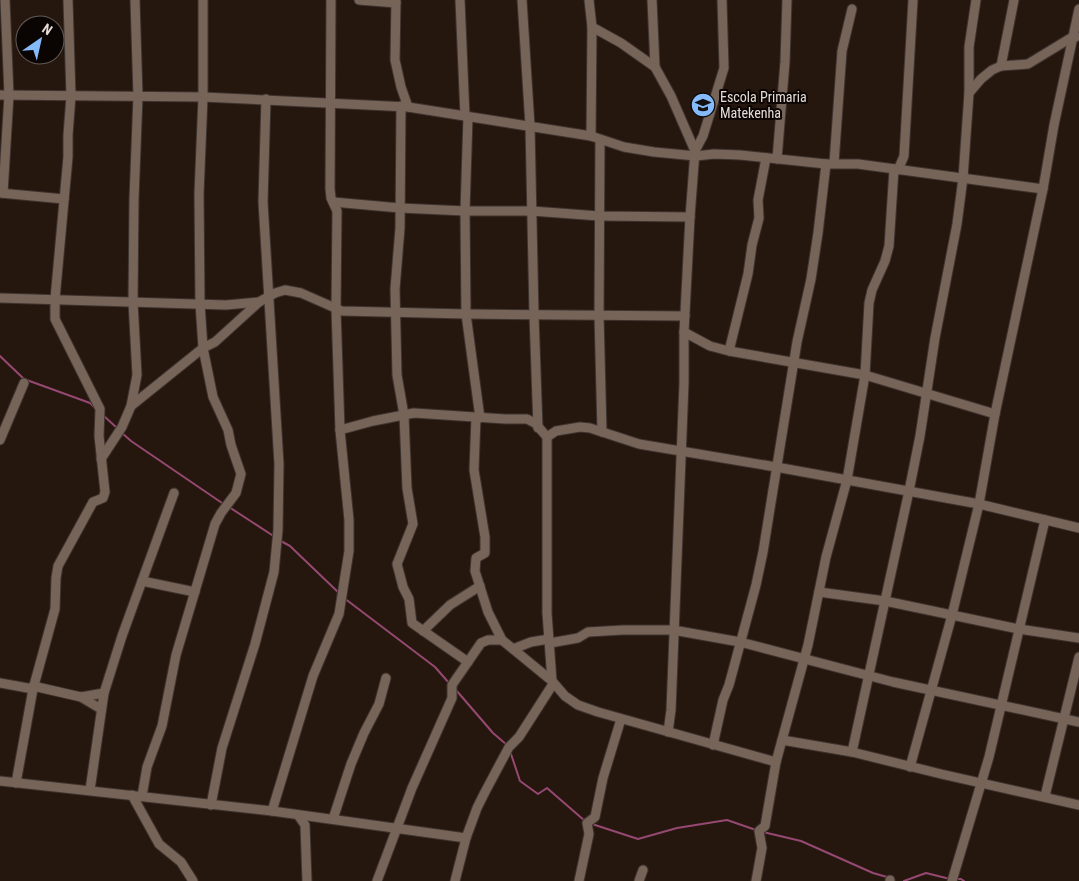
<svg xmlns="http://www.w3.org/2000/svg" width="1079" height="881" viewBox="0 0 1079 881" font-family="'Roboto Condensed',sans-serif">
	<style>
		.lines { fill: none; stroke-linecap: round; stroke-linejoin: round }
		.stream { stroke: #954871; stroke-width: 2 }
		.minor-casing { stroke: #3e332f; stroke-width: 11 }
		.minor { stroke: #766459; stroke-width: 9 }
		.labels { text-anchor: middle; stroke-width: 4; stroke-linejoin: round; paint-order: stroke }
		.poi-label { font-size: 14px; fill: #e6dcd6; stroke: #0a0503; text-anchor: start }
	</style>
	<rect width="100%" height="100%" fill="#26170e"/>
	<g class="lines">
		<g class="stream">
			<path d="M0,356L24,379L90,403L95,408"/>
			<path d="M104,416L117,428"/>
			<path d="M122,433L131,441L225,505"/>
			<path d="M229,507L275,537"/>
			<path d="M279,540L290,546L339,593"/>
			<path d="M344,598L435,667L449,683"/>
			<path d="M456,690L493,733L507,745"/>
			<path d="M510,751L520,781L538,794L547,788L585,821"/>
			<path d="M592,824L638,839L677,828L727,820L756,830"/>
			<path d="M763,832L801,841L873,873L887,877"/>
			<path d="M957,879H961L964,881"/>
			<path d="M904,881L926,873L950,879"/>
		</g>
		<g class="minor-casing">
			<g id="minor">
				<path d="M359,0L396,3"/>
				<path d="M396,0L395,60L401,87L408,107"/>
				<path d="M460,0L465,116"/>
				<path d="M522,0L530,126L534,315L538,428"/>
				<path d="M589,0L592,27L591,136"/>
				<path d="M652,0L655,67"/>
				<path d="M592,27L621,43L655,67L671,96L695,151L690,217L684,332V383L671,710L668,732"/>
				<path d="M1001,66L1014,0"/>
				<path d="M969,93L981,79L992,70L1001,66L1028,64L1074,36L1076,37"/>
				<path d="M0,95L203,97L408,107L591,136L624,147L654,152L696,156L714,154L740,155L826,164H858L1043,189"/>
				<path d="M401,106L400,228L395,289L397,375L404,415L407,488L413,524L397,564L403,587L409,599L412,623L468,662"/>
				<path d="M468,117L465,211L466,314L480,418"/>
				<path d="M600,140L599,315L602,432"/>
				<path d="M695,151L703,136L724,68L722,0"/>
				<path d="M777,159L785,62L787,0"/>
				<path d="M834,163L842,51L852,9"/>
				<path d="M898,170L904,156L913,0"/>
				<path d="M0,193L64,199"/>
				<path d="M3,193L9,95L5,0"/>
				<path d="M333,202L400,208L465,211H532L599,216L690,217"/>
				<path d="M0,298L226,305L259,302L275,293L285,290L301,293L342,311L466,314L685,316"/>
				<path d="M684,332L710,346L729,351L865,375L995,414"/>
				<path d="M729,351L748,274L752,245L759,218L758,200L766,158"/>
				<path d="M131,406L203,348L200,303L199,194L203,97V0"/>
				<path d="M476,417L474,470L485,537V553L476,558L475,571L488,612L502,640L552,681L565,696L578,705L598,712L776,762"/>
				<path d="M340,430L373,421L414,413L505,419H527L535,423L547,437V613L552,681"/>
				<path d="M547,437L556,431L580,427L590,428L639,444L776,467L979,504L1079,528"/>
				<path d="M0,440L24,383"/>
				<path d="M101,459L122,427L131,406L137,375L133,302L134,199L138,96L135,0"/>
				<path d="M142,581L195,592"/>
				<path d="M819,592L885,601L1019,629L1079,638"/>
				<path d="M423,631L450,605L480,586"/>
				<path d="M550,643L578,638L588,632L623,630H673L740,642L893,682L1079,722"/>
				<path d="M513,649L531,642L549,639"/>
				<path d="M0,683L33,689"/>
				<path d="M33,686L81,697L101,709"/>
				<path d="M81,697L104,693"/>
				<path d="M782,740L852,752L941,774L1079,805"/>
				<path d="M713,745L723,700L729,685L756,585L763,552L797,342L811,279L818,233L826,164"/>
				<path d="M852,752L909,491L920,436L935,338L957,224L963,178L969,93V47L976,0"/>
				<path d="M910,767L952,615L979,504L995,414L1043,189L1054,125L1079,9"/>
				<path d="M0,781L272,811L466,838"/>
				<path d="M16,783L33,689L55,609L56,578L58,566L93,502L103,498L105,492L99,436L100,409L55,319V299L68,157V135L71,96L68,0"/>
				<path d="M90,790L104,693L122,636L174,493"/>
				<path d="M132,795L159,844L181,862L193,881"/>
				<path d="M142,796L147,767L162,726L176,655L215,524L221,513L236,493L241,474L231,445L228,430L213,397L203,348L215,342L259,302"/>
				<path d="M1045,796L1079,657"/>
				<path d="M211,805L222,748L255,644L274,572L278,530L279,464L263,202L266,99"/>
				<path d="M272,811L313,676L339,614L349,551V520L340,430L336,309L337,211L331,198L330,189L331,0"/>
				<path d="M298,815L305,825L307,881"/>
				<path d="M333,819L351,764L364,733L379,704L386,678"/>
				<path d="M377,881L412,788L452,698V685L481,643L488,640H502"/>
				<path d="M455,881L466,838L477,808L485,792L509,747L519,737L553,684"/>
				<path d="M579,881L589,834L587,823L595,817L603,778L621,719"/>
				<path d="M639,881L643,870"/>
				<path d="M756,881L762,848L759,831L765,826L776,762L808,645L826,557L847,480L865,375L869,303L872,290L885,261L889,246L894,169"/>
				<path d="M890,881V880"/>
				<path d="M952,881L989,757L1045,520"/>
			</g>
		</g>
		<use href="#minor" class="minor"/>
	</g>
	<defs>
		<g id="school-disc" transform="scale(1.25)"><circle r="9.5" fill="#86bbfb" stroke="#0a0503"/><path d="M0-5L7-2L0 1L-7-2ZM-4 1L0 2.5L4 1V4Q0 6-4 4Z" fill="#111"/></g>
	</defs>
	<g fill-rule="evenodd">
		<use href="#school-disc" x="703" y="105"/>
	</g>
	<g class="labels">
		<g class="poi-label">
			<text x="720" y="102">Escola Primaria<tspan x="720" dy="16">Matekenha</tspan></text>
		</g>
	</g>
	<g transform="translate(40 40) rotate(34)"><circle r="24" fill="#0a0503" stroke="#625b57"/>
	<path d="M0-4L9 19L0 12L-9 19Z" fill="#86bbfb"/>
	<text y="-8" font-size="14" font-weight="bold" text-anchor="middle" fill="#e6dcd6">N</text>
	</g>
</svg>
